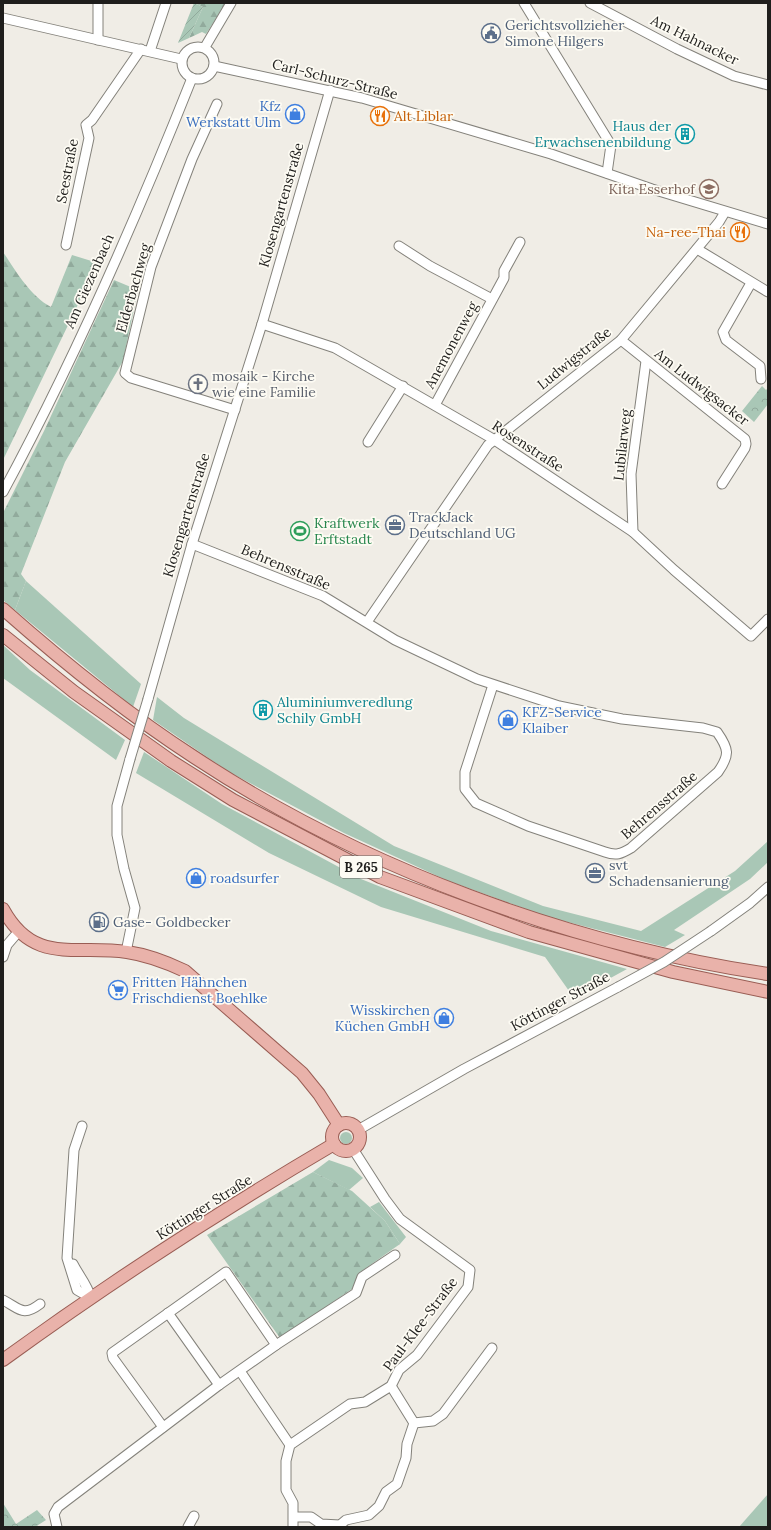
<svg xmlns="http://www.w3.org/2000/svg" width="771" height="1530" viewBox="0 0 771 1530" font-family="Lora,serif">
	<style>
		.grass { fill: #a9c7b6 }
		.forest { fill: url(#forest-firs) }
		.park { fill: url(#park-crowns) }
		.garden { fill: url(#garden-furrows) }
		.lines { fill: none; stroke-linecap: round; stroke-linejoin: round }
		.minor-casing { stroke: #84827b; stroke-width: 11 }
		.major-casing { stroke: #995d54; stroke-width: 14 }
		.minor { stroke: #fff; stroke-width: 9 }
		.major { stroke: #e9b2aa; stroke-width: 12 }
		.minor-bridge-casing { stroke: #84827b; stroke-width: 11; stroke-linecap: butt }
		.minor-bridge { stroke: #fff; stroke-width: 9 }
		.labels { text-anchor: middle; stroke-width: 3.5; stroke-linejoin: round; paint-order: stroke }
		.shield { fill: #fdfbf3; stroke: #62605c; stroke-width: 1 }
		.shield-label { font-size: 13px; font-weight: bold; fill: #1f1e1c }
		.service-label { font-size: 14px; fill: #4e5e75; stroke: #fdfbf3; text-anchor: start }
		.street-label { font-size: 14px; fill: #1f1e1c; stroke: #fdfbf3 }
		.shop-label { font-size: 14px; fill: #366cbe; stroke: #fdfbf3; text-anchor: start }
		.food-label { font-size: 14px; fill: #c56008; stroke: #fdfbf3; text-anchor: start }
		.culture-label { font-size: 14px; fill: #0d838f; stroke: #fdfbf3; text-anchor: end }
		.education-label { font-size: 14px; fill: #785e54; stroke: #fdfbf3; text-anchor: end }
		.worship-label { font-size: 14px; fill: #5b616d; stroke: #fdfbf3; text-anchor: start }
		.leisure-label { font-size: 14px; fill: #27864d; stroke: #fdfbf3; text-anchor: start }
	</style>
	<defs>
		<pattern id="forest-firs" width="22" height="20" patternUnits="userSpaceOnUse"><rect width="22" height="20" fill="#a9c7b6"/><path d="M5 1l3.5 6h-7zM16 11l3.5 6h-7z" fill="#91aa9c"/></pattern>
		<pattern id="park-crowns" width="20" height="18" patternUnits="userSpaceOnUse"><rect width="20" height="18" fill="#a9c7b6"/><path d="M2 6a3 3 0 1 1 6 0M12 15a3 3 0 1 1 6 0" fill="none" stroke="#91aa9c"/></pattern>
		<pattern id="garden-furrows" width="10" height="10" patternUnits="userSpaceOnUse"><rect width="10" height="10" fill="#a9c7b6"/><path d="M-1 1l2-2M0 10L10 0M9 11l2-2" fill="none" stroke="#91aa9c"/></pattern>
	</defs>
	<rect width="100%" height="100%" fill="#f0ede6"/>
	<g class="grass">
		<path d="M26,581L141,684L133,707L15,610Z"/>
		<path d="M3,645L30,670L125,740L116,760L3,678Z"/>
		<path d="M157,697L184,718L394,846L543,906L641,931L735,871L768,841V862L750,879L674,930L685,935L665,947L548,917L446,880L344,833L229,772L153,720Z"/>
		<path d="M144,752L222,804L361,879L491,931L627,969L574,998L545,957L381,907L269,853L136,773Z"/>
		<circle cx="346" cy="1138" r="6"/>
		<path d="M329,1160L352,1168L363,1178L349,1190L313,1172Z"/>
		<path d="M379,1202L406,1237L400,1244L385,1221L370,1207Z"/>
		<path d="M768,1494V1527H739Z"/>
	</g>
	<g class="forest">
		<path d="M194,3H226L206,34L202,32L189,38L203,7Z"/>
		<path d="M3,252C16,271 30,296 51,307L72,255L98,263L3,460Z"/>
		<path d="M114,280L138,290L123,361L65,462L21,574L26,581L15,610L3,600V513L44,431Z"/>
		<path d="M313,1172L352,1191L385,1221L400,1244L359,1273L352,1289L280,1338L207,1235Z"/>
	</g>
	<g class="park">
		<path d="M762,386L766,390L768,388V404L754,422L742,411Z"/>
		<path d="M3,1503L16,1524L37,1510L46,1520L35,1527H3Z"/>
	</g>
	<path class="garden" d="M194,3L203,7L189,38L178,43Z"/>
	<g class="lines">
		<g class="minor-casing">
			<g id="minor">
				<path d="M524,3L611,145L607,173"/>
				<path d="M590,3L677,49L734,76L768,85"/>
				<path d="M3,18L181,59"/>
				<path d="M98,40V3"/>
				<circle cx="198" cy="63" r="16"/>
				<path d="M205,47L231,3"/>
				<path d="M150,51L166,3"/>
				<path d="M214,66L362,98L551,154L652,189L768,224"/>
				<path d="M217,104L192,159L151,267L125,373L131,378L235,410"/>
				<path d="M66,245L89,138L86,125L92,120L141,49"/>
				<path d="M399,246L430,266L492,299"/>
				<path d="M697,249L768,292"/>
				<path d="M751,283L723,332L726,340L760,366L761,379"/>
				<path d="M262,324L335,348L493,439L633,532L674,570L751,636L768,619"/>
				<path d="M621,340L745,439L746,444L745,448L722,484"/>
				<path d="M435,405L504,278V271L520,242"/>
				<path d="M368,442L403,386"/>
				<path d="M3,492C75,359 136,219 192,78"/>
				<path d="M633,532L631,474L646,361"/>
				<path d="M192,544L323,596L395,640L477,679L559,706L622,719L703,728L717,732C729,749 730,755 718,772L631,848C621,854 616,856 605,852L528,826L476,803L465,789V772L493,685"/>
				<path d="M367,622L488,445L621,340L719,222L725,212"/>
				<path d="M148,699L192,544L262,324L330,90"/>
				<path d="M711,931L750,903L768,887"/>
				<path d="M126,952L135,908L124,869L117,835V806L130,759"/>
				<path d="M3,957L7,945L19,931"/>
				<path d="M82,1126L74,1150L67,1258L77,1290L91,1298"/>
				<path d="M358,1130L464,1069L618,987"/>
				<path d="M73,1264C79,1276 87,1284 91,1298"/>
				<path d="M3,1300C20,1309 23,1317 40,1304"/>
				<path d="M168,1313L219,1385"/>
				<path d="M240,1371L290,1445"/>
				<path d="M414,1423L433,1421L443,1414L492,1348"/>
				<path d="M163,1427L113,1358L112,1353L226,1272L276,1345"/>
				<path d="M294,1517H311L321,1524L340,1525L346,1520L369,1515L379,1506L386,1492L397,1484L406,1458L407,1444L414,1423L391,1386"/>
				<path d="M57,1527L54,1514L58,1507L219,1385L276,1345L356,1293L362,1277L395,1255"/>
				<path d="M188,1527L194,1516"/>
				<path d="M293,1527V1503L286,1490V1461L290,1445L350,1404L365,1402L391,1386L399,1370L417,1355L468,1287L470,1270L400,1219L385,1199L353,1149"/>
			</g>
		</g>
		<g class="major-casing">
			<g id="major">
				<path d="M3,609C63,662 126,713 194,757C362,868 569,944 768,974"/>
				<path d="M3,635L74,692L171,761L233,800L380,877L529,932L673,972L768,992"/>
				<path d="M3,909C34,966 76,944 127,952C148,955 166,962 185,971L302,1073L319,1094L339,1125"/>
				<circle cx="346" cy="1137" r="14"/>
				<path d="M3,1360C109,1283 220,1211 334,1144"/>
			</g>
		</g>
		<use href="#minor" class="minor"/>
		<use href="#major" class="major"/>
		<g class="minor-bridge-casing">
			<g id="minor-bridge">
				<path d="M130,759L148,699"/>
				<path d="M618,987L664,962L711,931"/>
			</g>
		</g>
		<use href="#minor-bridge" class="minor-bridge"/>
	</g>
	<defs>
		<g id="civic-ring" transform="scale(1)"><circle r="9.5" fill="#fdfbf3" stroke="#5c6f8a" stroke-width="1.5"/><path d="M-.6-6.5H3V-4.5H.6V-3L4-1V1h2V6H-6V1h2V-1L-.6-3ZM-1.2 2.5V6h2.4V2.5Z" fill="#5c6f8a"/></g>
		<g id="shop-ring" transform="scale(1)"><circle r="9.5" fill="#fdfbf3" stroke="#3f7fe0" stroke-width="1.5"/><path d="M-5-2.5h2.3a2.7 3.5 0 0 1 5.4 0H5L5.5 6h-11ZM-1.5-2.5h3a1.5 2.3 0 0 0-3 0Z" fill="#3f7fe0"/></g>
		<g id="restaurant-ring" transform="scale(1)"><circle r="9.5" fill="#fdfbf3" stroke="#e8710a" stroke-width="1.5"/><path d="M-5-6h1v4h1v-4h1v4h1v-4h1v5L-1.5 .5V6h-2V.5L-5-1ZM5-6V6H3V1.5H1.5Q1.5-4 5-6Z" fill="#e8710a"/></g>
		<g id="building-ring" transform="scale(1)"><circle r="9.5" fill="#fdfbf3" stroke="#0f9aa8" stroke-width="1.5"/><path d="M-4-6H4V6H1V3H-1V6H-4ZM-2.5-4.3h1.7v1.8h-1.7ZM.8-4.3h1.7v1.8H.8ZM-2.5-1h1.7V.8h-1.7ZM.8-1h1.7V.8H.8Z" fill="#0f9aa8"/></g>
		<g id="school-ring" transform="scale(1)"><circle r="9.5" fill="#fdfbf3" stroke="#8d6e63" stroke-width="1.5"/><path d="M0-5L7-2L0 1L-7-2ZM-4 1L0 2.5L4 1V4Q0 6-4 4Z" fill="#8d6e63"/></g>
		<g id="church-ring" transform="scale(1)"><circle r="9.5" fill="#fdfbf3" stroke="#6b7280" stroke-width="1.5"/><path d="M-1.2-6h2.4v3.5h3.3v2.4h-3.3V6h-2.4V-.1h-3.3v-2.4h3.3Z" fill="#6b7280"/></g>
		<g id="office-ring" transform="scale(1)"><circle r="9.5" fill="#fdfbf3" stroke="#5c6f8a" stroke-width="1.5"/><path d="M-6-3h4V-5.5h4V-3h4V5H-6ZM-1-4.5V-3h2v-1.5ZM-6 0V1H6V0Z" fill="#5c6f8a"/></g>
		<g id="stadium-ring" transform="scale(1)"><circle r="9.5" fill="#fdfbf3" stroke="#2e9e5b" stroke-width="1.5"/><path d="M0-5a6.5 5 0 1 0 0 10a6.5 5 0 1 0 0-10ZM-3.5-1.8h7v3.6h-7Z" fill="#2e9e5b"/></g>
		<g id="fuel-ring" transform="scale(1)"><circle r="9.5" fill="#fdfbf3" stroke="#5c6f8a" stroke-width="1.5"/><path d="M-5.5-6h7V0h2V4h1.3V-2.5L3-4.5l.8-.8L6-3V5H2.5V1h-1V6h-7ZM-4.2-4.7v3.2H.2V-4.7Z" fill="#5c6f8a"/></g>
		<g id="supermarket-ring" transform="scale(1)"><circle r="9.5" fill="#fdfbf3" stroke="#3f7fe0" stroke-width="1.5"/><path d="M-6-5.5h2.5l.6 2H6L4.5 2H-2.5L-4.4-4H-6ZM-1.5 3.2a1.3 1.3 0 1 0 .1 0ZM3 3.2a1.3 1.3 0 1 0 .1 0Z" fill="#3f7fe0"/></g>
	</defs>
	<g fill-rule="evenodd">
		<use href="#civic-ring" x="491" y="33"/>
		<use href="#shop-ring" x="295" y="114"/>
		<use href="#restaurant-ring" x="380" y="116"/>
		<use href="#building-ring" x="685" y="134"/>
		<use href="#school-ring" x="709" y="189"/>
		<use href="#restaurant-ring" x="740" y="232"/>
		<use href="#church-ring" x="198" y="384"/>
		<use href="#office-ring" x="395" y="525"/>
		<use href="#stadium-ring" x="300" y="531"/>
		<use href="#building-ring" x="263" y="710"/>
		<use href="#shop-ring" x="508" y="720"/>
		<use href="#office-ring" x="595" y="873"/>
		<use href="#shop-ring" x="196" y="878"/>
		<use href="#fuel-ring" x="99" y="922"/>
		<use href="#supermarket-ring" x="118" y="990"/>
		<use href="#shop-ring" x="444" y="1018"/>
	</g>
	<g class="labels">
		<rect class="shield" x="340" y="856" width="42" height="22" rx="3"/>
		<g class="shield-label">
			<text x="361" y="872">B 265</text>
		</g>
		<g class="service-label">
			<text x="505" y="30">Gerichtsvollzieher<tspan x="505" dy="16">Simone Hilgers</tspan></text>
			<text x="409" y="522">TrackJack<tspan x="409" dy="16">Deutschland UG</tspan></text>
			<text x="609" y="870">svt<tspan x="609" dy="16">Schadensanierung</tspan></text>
			<text x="113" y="927">Gase- Goldbecker</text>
		</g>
		<g class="street-label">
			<text transform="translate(695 40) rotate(26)" y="5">Am Hahnacker</text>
			<text transform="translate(335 79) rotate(14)" y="5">Carl-Schurz-Straße</text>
			<text transform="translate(67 171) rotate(-79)" y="5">Seestraße</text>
			<text transform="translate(281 205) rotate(-74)" y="5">Klosengartenstraße</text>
			<text transform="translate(89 281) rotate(-66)" y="5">Am Giezenbach</text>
			<text transform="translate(133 288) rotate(-74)" y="5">Elderbachweg</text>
			<text transform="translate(451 345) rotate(-62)" y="5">Anemonenweg</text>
			<text transform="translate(574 358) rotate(-39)" y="5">Ludwigstraße</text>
			<text transform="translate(702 387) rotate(38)" y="5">Am Ludwigsacker</text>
			<text transform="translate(622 445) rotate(-84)" y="5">Lubilarweg</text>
			<text transform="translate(528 446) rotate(33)" y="5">Rosenstraße</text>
			<text transform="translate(186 515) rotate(-73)" y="5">Klosengartenstraße</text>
			<text transform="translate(286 567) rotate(23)" y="5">Behrensstraße</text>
			<text transform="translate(659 805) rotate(-41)" y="5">Behrensstraße</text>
			<text transform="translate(560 1001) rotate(-28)" y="5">Köttinger Straße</text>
			<text transform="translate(204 1207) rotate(-32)" y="5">Köttinger Straße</text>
			<text transform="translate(420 1324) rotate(-53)" y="5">Paul-Klee-Straße</text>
		</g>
		<g class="shop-label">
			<text x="281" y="111" text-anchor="end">Kfz<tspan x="281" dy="16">Werkstatt Ulm</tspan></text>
			<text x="522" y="717">KFZ-Service<tspan x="522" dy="16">Klaiber</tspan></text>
			<text x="210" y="883">roadsurfer</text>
			<text x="132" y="987">Fritten Hähnchen<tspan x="132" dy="16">Frischdienst Boehlke</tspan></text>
			<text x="430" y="1015" text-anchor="end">Wisskirchen<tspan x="430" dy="16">Küchen GmbH</tspan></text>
		</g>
		<g class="food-label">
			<text x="394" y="121">Alt Liblar</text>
			<text x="726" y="237" text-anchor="end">Na-ree-Thai</text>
		</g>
		<g class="culture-label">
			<text x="671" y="131">Haus der<tspan x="671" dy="16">Erwachsenenbildung</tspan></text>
			<text x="277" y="707" text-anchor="start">Aluminiumveredlung<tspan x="277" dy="16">Schily GmbH</tspan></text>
		</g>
		<g class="education-label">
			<text x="695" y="194">Kita Esserhof</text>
		</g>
		<g class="worship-label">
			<text x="212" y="381">mosaik - Kirche<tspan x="212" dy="16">wie eine Familie</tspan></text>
		</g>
		<g class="leisure-label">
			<text x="314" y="528">Kraftwerk<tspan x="314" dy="16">Erftstadt</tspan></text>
		</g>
	</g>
	<rect width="771" height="1530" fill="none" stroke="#1f1e1c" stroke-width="8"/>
</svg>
